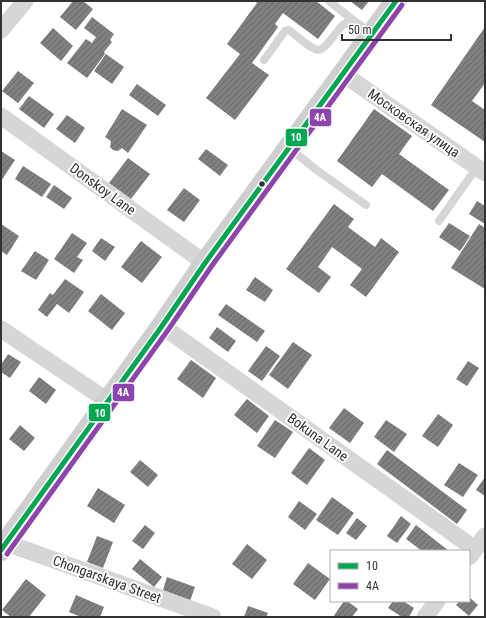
<svg xmlns="http://www.w3.org/2000/svg" width="486" height="618" viewBox="0 0 486 618" font-family="'Roboto Condensed',sans-serif">
	<style>
		.building { fill: url(#building-hatch) }
		.lines { fill: none; stroke-linecap: round; stroke-linejoin: round }
		.lane { stroke: #d6d6d6; stroke-width: 8 }
		.street { stroke: #d6d6d6; stroke-width: 17 }
		.secondary { stroke: #cfcfcf; stroke-width: 22 }
		.bus-1-casing { stroke: #fff; stroke-width: 8 }
		.bus-2-casing { stroke: #fff; stroke-width: 8 }
		.bus-1 { stroke: #00a651; stroke-width: 5 }
		.bus-2 { stroke: #8e44ad; stroke-width: 5 }
		.bus-dot { fill: #323232; stroke: #fff; stroke-width: 1.5 }
		.labels { text-anchor: middle; stroke-width: 4; stroke-linejoin: round; paint-order: stroke }
		.street-label { font-size: 14px; fill: #323232; stroke: #fff }
		.line-badge { stroke: #fff; stroke-width: 1.5 }
		.badge-label { font-size: 11px; text-anchor: middle; font-weight: bold; fill: #fff }
	</style>
	<defs>
		<pattern id="building-hatch" width="6" height="6" patternUnits="userSpaceOnUse"><rect width="6" height="6" fill="#808080"/><path d="M-1 1l2-2M0 6l6-6M5 7l2-2" fill="none" stroke="#696969"/></pattern>
	</defs>
	<rect width="100%" height="100%" fill="#fff"/>
	<g class="building">
		<path d="M73,1H83L93,9L76,30L60,17Z"/>
		<path d="M255,1H316L335,16L318,39L283,13L275,24L278,27L252,63L269,75L235,120L206,98L240,54L227,44L257,3Z"/>
		<path d="M350,1H369L362,10Z"/>
		<path d="M92,17L114,34L110,40L112,42L104,52L105,54L87,78L67,63L86,39L92,43L96,37L84,28Z"/>
		<path d="M485,27V83L472,101L485,110V142L431,105Z"/>
		<path d="M53,28L73,46L61,61L40,43Z"/>
		<path d="M106,54L124,67L112,84L94,71Z"/>
		<path d="M18,71L34,83L18,103L2,91Z"/>
		<path d="M137,84L166,105L158,116L129,95Z"/>
		<path d="M29,96L54,114L44,128L19,109Z"/>
		<path d="M122,109L147,125L128,153L122,148L118,151L113,150L110,147L111,141L105,137Z"/>
		<path d="M374,109L412,136L399,154L449,190L433,211L382,174L372,187L337,161Z"/>
		<path d="M67,115L85,128L75,143L56,129Z"/>
		<path d="M206,149L228,165L220,176L198,159Z"/>
		<path d="M1,151L15,160L1,181Z"/>
		<path d="M128,158L150,174L131,199L109,183Z"/>
		<path d="M23,166L51,184L42,197L15,179Z"/>
		<path d="M54,185L72,198L64,209L46,197Z"/>
		<path d="M184,188L200,200L184,222L167,210Z"/>
		<path d="M477,201L485,206V224L469,214Z"/>
		<path d="M334,204L354,219L348,227L375,247L381,238L399,252L366,297L350,285L362,269L332,247L318,267L331,277L319,293L286,269Z"/>
		<path d="M449,223L470,236L460,251L439,237Z"/>
		<path d="M1,224L19,236L7,255L1,251Z"/>
		<path d="M479,224L485,228V289L451,268Z"/>
		<path d="M72,233L87,243L77,257L83,260L74,273L54,259Z"/>
		<path d="M101,238L115,247L105,261L92,251Z"/>
		<path d="M141,241L162,257L142,283L121,267Z"/>
		<path d="M35,251L49,260L36,280L21,271Z"/>
		<path d="M255,277L273,290L265,302L246,290Z"/>
		<path d="M65,279L84,292L69,313L57,304L47,317L38,310L50,293L53,295Z"/>
		<path d="M101,294L125,313L112,330L88,311Z"/>
		<path d="M226,304L265,331L257,342L218,315Z"/>
		<path d="M217,327L236,341L228,352L209,338Z"/>
		<path d="M293,342L312,355L288,389L269,375Z"/>
		<path d="M266,346L280,356L262,381L248,371Z"/>
		<path d="M8,354L21,362L10,378L1,372V365Z"/>
		<path d="M191,360L216,378L203,398L177,379Z"/>
		<path d="M468,361L479,368L467,386L456,379Z"/>
		<path d="M39,377L56,390L46,404L29,391Z"/>
		<path d="M247,399L269,416L257,433L234,415Z"/>
		<path d="M344,408L364,423L350,443L329,428Z"/>
		<path d="M438,414L453,425L438,447L422,436Z"/>
		<path d="M275,420L293,432L275,458L257,446Z"/>
		<path d="M386,420L407,434L394,452L374,437Z"/>
		<path d="M20,425L35,438L24,451L9,439Z"/>
		<path d="M309,448L325,460L307,485L291,473Z"/>
		<path d="M387,450L467,510L457,524L377,464Z"/>
		<path d="M140,460L158,475L148,487L130,472Z"/>
		<path d="M459,463L478,475L463,497L444,485Z"/>
		<path d="M485,477V496L476,490Z"/>
		<path d="M98,488L125,505L114,523L87,506Z"/>
		<path d="M332,497L354,513L338,535L316,520Z"/>
		<path d="M299,501L317,514L305,530L288,517Z"/>
		<path d="M401,516L411,524L397,543L387,536Z"/>
		<path d="M357,518L367,526L356,540L346,533Z"/>
		<path d="M145,525L155,533L143,549L132,541Z"/>
		<path d="M416,525L449,551H422L406,539Z"/>
		<path d="M97,536L113,542L103,568L87,562Z"/>
		<path d="M247,544L267,560L252,579L232,564Z"/>
		<path d="M140,559L162,577L154,587L132,569Z"/>
		<path d="M308,563L330,579L315,600L293,584Z"/>
		<path d="M167,577L195,587L190,601L163,590Z"/>
		<path d="M26,579L46,595L29,617H11L2,610Z"/>
		<path d="M76,595L104,607L100,617H81L69,612Z"/>
		<path d="M469,597L478,605L469,616L456,605L460,601H469Z"/>
		<path d="M344,601H347L358,609L352,617H333Z"/>
		<path d="M393,601H403L414,608L409,617H402L388,608Z"/>
		<path d="M248,606L268,613L266,617H244Z"/>
	</g>
	<g class="lines">
		<g class="lane">
			<path d="M329,1L353,20"/>
			<path d="M264,60L285,31L289,30C296,35 310,49 318,50C326,50 336,31 342,26C345,23 349,21 353,20L371,33"/>
			<path d="M289,148L318,171L366,205"/>
			<path d="M439,221L477,167"/>
		</g>
		<g class="street">
			<path d="M1,30L25,1"/>
			<path d="M342,73L485,173"/>
			<path d="M1,116L205,263"/>
			<path d="M162,326L475,549"/>
			<path d="M1,329L96,393L108,400"/>
			<path d="M1,541L213,617"/>
			<path d="M469,557L485,536"/>
			<path d="M425,617L437,601"/>
		</g>
		<path class="secondary" d="M1,550L162,326L205,263L396,1"/>
		<g class="bus-1-casing">
			<path id="bus-1" d="M1,550L162,326L205,263L396,1"/>
		</g>
		<g class="bus-2-casing">
			<path id="bus-2" d="M7,554L168,330L211,267L402,5"/>
		</g>
		<use href="#bus-1" class="bus-1"/>
		<use href="#bus-2" class="bus-2"/>
	</g>
	<circle class="bus-dot" cx="262" cy="184" r="3.5"/>
	<g class="labels">
		<g class="street-label">
			<text transform="translate(414 123) rotate(35)" y="5">Московская улица</text>
			<text transform="translate(103 189) rotate(36)" y="5">Donskoy Lane</text>
			<text transform="translate(318 437) rotate(36)" y="5">Bokuna Lane</text>
			<text transform="translate(107 579) rotate(20)" y="5">Chongarskaya Street</text>
		</g>
	</g>
	<g class="line-badge">
		<rect x="309" y="108" width="23" height="19" rx="4" fill="#8e44ad"/>
		<rect x="285" y="128" width="23" height="19" rx="4" fill="#00a651"/>
		<rect x="112" y="383" width="23" height="19" rx="4" fill="#8e44ad"/>
		<rect x="88" y="403" width="23" height="19" rx="4" fill="#00a651"/>
	</g>
	<g class="badge-label">
		<text x="320" y="121">4А</text>
		<text x="296" y="141">10</text>
		<text x="123" y="396">4А</text>
		<text x="100" y="417">10</text>
	</g>
	<rect width="486" height="618" fill="none" stroke="#323232" stroke-width="4"/>
	<rect x="330" y="550" width="140" height="52" fill="#ffffff" stroke="#adadad"/>
	<rect x="338" y="563" width="20" height="6" fill="#00a651" stroke="#adadad"/>
	<text x="366" y="570" font-size="12" fill="#323232">10</text>
	<rect x="338" y="583" width="20" height="6" fill="#8e44ad" stroke="#adadad"/>
	<text x="366" y="590" font-size="12" fill="#323232">4А</text>
	<path d="M342 34v6h109v-6" fill="none" stroke="#323232" stroke-width="2"/>
	<text x="348" y="34" font-size="12" fill="#323232" stroke="#ffffff" stroke-width="3" paint-order="stroke">50 m</text>
</svg>
